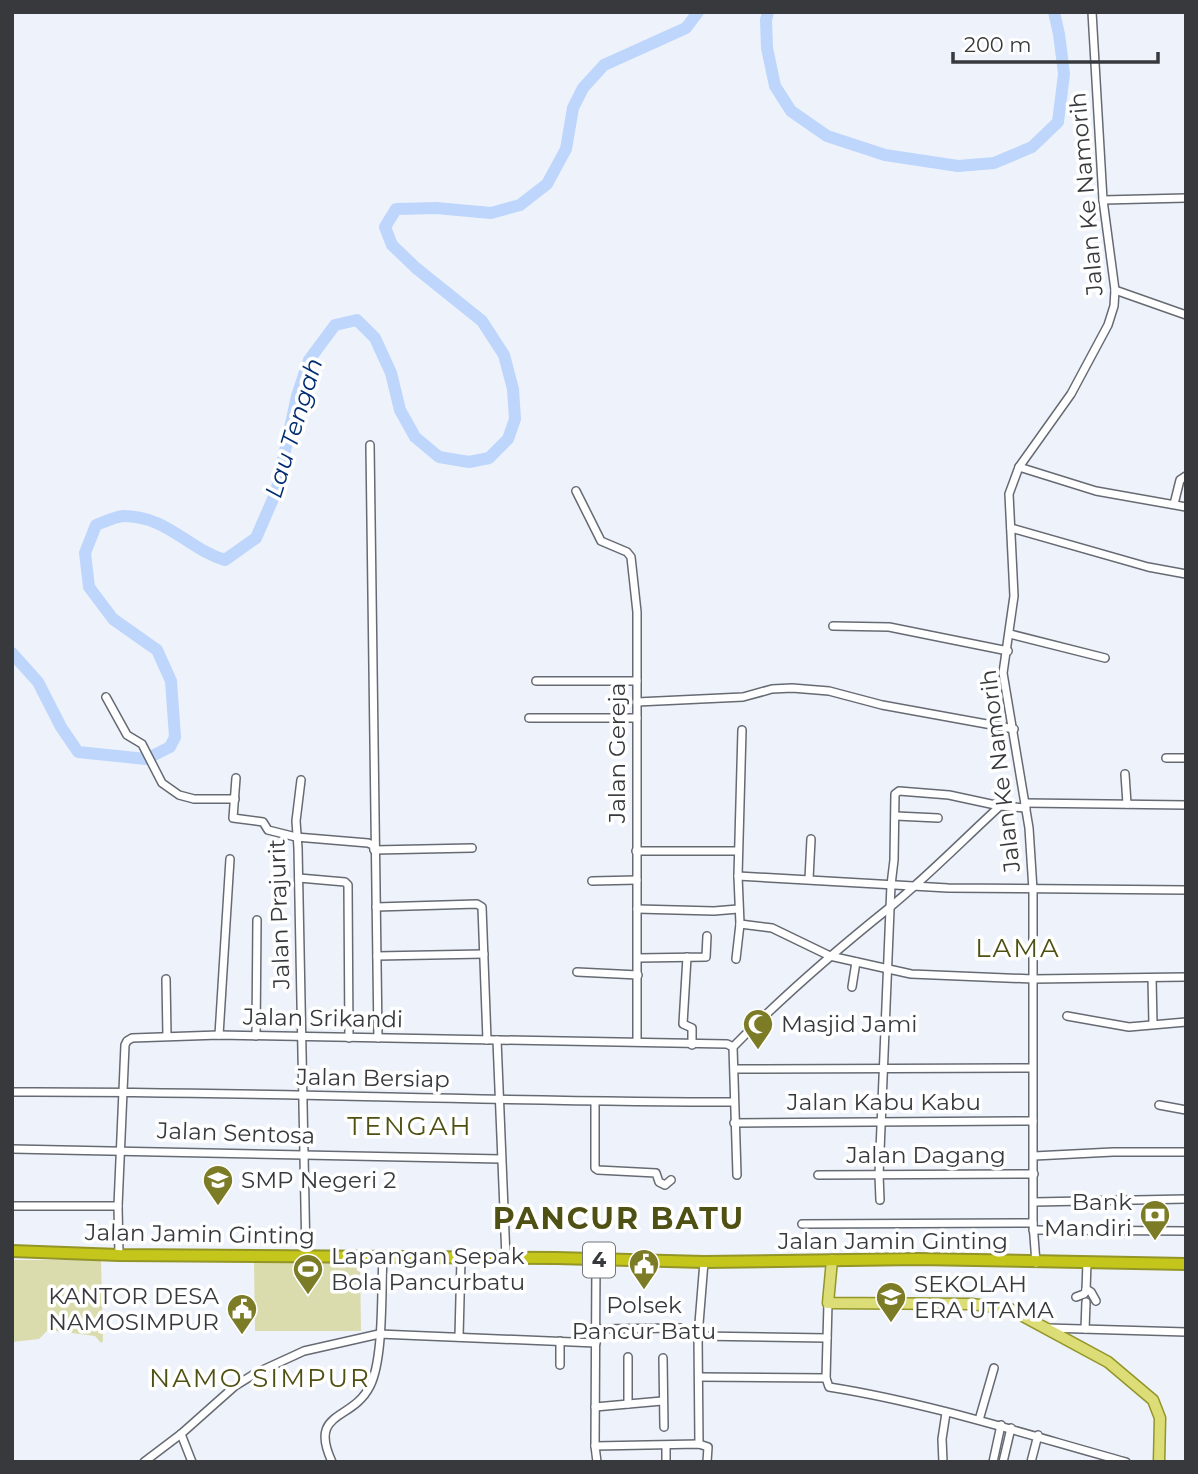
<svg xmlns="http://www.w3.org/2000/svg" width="1198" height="1474" viewBox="0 0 1198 1474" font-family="Montserrat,sans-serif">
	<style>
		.green { fill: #dadcae }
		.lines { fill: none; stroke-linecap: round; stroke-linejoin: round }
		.river { stroke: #bed6fc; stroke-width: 12 }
		.minor-casing { stroke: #666a72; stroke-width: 10 }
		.major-casing { stroke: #939527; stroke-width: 13 }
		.highway-casing { stroke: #939527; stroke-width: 14 }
		.minor { stroke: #fff; stroke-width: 7 }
		.major { stroke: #dcdd76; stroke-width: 10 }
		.highway { stroke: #c5c61b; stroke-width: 10 }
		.labels { text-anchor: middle; stroke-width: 7; stroke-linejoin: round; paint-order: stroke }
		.shield { fill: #fff; stroke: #737476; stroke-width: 2 }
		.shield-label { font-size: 21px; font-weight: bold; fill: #37393c }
		.street-label { font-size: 23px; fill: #37393c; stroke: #fff }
		.poi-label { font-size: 23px; fill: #37393c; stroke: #fff; text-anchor: start }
		.water-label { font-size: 24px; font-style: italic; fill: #002c72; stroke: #fff }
		.quarter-label { font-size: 26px; letter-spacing: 2px; fill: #4f5013; stroke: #fff }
		.district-label { font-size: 30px; font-weight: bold; letter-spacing: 2px; fill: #4f5013; stroke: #fff }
	</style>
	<rect width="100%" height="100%" fill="#eef3fb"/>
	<g class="green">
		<path d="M12,1260H101L103,1341L101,1343L95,1336L48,1330L39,1339L12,1342Z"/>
		<path d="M254,1262H360L361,1331H255Z"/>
	</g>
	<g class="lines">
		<g class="river">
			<path d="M768,12L766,20L767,48L775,86L791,111L827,136L885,155L958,166L994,163L1032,147L1058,122L1064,74L1059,34L1054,12"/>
			<path d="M12,653L38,682L61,727L78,752L146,759L170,747L175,737L171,681L157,650L113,619L89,587L85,553L96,525C104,522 114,517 123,516C168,516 186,548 225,560L256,538L276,492L297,396L309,360L335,325L357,320L375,338L391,373L400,410L415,437L439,457L469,462L489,458L508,439L515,419L513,389L504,355L482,321L416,268L392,245L385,227L396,209L436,208L491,213L520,205L547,184L566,149L573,108L583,88L604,65L686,28L698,12"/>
		</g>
		<g class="minor-casing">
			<g id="minor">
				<path d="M1103,200L1186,198"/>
				<path d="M1115,290L1186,315"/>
				<path d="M370,445L378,1038"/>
				<path d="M1019,467L1096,491L1186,507"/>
				<path d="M576,491L601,541L627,552L631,557L637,612V1041"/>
				<path d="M1174,504L1180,480L1186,476"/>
				<path d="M1011,528L1148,567L1186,574"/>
				<path d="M833,626L889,627L1008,651"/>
				<path d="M1010,634L1105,658"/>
				<path d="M536,681H637"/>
				<path d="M106,697L127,735L142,744L162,783L179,795L194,799H235"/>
				<path d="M637,702L743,697L772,689L792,688L829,691L882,705L1014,729"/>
				<path d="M529,718H637"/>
				<path d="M1166,758H1186"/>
				<path d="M1125,774L1127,804"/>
				<path d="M236,778L233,818L263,822L268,830L296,837L368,843L373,845L374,849"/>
				<path d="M301,780L296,821L298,848L306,1257"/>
				<path d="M1025,803L1186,805"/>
				<path d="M896,816L938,818"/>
				<path d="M374,850L472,848"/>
				<path d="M636,851H738"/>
				<path d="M738,876L948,888L1186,890"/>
				<path d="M299,878L345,882L348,885L349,1038"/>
				<path d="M809,879L811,839"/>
				<path d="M592,881L637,880"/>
				<path d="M376,907L477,904L482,907L487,1040"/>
				<path d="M637,909L714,911L738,909"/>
				<path d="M740,924L772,928L830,956L911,974L1033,979L1186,977"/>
				<path d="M377,956L484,954"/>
				<path d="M687,957L683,1024L692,1028V1045"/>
				<path d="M638,958L706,957L707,936"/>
				<path d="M736,959L740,924L738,876L742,730"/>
				<path d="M577,972L638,975"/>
				<path d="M1152,978L1153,1024"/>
				<path d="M166,979L167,1036"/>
				<path d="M852,987L856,962"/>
				<path d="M1067,1016L1129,1027L1186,1022"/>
				<path d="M219,1035L230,859"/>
				<path d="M256,1036L257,920"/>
				<path d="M497,1040L506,1258"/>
				<path d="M735,1069L1032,1068"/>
				<path d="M12,1092C253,1091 493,1102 734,1102"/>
				<path d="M595,1102V1168L598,1170L656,1173L659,1182L665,1185L671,1180"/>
				<path d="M1159,1105L1186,1110"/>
				<path d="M734,1123L1033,1121"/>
				<path d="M12,1149L501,1159"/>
				<path d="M1034,1156L1113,1152H1186"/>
				<path d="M737,1175L733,1047C782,997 834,952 889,908C928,876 963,840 1000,806"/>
				<path d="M818,1175L1034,1174"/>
				<path d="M880,1200L879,1175L891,885L894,860L895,794L899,791L949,795L1000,806L1026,808"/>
				<path d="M1034,1202L1186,1199"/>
				<path d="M12,1206H118"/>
				<path d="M802,1224L1033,1223"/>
				<path d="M1033,1230L1186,1231"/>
				<path d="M119,1255L118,1206L125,1045L127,1041L132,1038L219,1035L727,1044L733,1047"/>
				<path d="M596,1261L595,1446L699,1444L708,1447L707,1462"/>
				<path d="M1036,1263L1033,1223V890L1029,828L1003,673L1014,596L1009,494L1019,467L1071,394L1108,325L1114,306L1115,290L1103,200L1092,12"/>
				<path d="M1086,1289L1091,1292L1096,1301"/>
				<path d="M1076,1297L1084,1294L1086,1291L1087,1262"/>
				<path d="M828,1303L826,1378L829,1387C930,1403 1028,1435 1126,1462"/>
				<path d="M1047,1328L1186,1332"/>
				<path d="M597,1329L680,1328"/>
				<path d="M1085,1329L1086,1302"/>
				<path d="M698,1336L827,1338"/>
				<path d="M459,1337L461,1259"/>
				<path d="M560,1341V1365"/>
				<path d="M663,1358L664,1427"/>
				<path d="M699,1377L826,1378"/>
				<path d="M628,1404V1357"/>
				<path d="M595,1407L662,1401"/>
				<path d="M979,1420L994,1368"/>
				<path d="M181,1434L192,1462"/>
				<path d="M699,1444L698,1336L704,1262"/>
				<path d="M595,1446L597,1462"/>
				<path d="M666,1446V1462"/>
				<path d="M144,1462L181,1434L235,1386L256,1373L304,1351L379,1334L596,1343"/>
				<path d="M332,1462C308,1410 352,1422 370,1386C384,1358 381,1291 383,1257"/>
				<path d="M943,1462L942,1439L946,1413"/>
				<path d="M993,1462L1001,1425"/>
				<path d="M1003,1462L1011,1428"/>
				<path d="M1031,1462L1038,1435"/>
			</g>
		</g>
		<g class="major-casing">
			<path id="major" d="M832,1260L828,1303L972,1304L1010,1309L1108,1362L1153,1400L1160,1418L1159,1462"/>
		</g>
		<g class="highway-casing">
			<path id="highway" d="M12,1251L119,1255L556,1258L704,1262L918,1259L1186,1264"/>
		</g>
		<use href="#minor" class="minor"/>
		<use href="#major" class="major"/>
		<use href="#highway" class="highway"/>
	</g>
	<defs>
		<g id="mosque-pin" transform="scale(1.575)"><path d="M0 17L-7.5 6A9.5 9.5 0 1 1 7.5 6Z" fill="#7b7c25" stroke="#fff"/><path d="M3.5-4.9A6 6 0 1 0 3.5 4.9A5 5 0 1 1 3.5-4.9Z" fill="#fff"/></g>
		<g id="school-pin" transform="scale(1.575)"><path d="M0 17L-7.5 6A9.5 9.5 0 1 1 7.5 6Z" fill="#7b7c25" stroke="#fff"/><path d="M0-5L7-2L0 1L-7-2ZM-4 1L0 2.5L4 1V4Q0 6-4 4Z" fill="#fff"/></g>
		<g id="bank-pin" transform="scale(1.575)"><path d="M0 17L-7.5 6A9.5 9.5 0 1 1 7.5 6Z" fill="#7b7c25" stroke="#fff"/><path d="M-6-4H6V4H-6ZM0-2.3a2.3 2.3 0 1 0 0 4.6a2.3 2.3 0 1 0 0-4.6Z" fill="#fff"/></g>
		<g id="civic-pin" transform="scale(1.575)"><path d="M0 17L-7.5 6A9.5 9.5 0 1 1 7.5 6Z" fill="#7b7c25" stroke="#fff"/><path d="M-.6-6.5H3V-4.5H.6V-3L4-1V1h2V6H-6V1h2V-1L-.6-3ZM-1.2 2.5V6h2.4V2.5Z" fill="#fff"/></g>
		<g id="stadium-pin" transform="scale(1.575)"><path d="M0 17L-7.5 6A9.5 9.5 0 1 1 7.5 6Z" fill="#7b7c25" stroke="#fff"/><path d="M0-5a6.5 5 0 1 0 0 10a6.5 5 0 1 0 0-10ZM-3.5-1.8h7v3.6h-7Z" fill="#fff"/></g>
	</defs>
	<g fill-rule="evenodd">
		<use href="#mosque-pin" x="758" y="1024"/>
		<use href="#school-pin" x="218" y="1180"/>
		<use href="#bank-pin" x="1155" y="1215"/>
		<use href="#civic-pin" x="644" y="1264"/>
		<use href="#stadium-pin" x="308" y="1269"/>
		<use href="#school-pin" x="891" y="1297"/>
		<use href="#civic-pin" x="242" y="1309"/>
	</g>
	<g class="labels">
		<rect class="shield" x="583" y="1242.5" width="32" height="35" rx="5"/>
		<g class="shield-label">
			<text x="599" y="1267">4</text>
		</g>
		<g class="street-label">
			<text transform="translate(1086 194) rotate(-95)" y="8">Jalan Ke Namorih</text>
			<text transform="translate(617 753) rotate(-90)" y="8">Jalan Gereja</text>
			<text transform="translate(1000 771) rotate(-97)" y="8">Jalan Ke Namorih</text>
			<text transform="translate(279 914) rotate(-92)" y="8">Jalan Prajurit</text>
			<text transform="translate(323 1018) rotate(1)" y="8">Jalan Srikandi</text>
			<text transform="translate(373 1078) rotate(1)" y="8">Jalan Bersiap</text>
			<text x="884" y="1110">Jalan Kabu Kabu</text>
			<text transform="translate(236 1133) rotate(2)" y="8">Jalan Sentosa</text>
			<text x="926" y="1163">Jalan Dagang</text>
			<text transform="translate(200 1234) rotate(1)" y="8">Jalan Jamin Ginting</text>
			<text x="893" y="1249">Jalan Jamin Ginting</text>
		</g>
		<g class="poi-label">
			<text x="781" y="1032">Masjid Jami</text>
			<text x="241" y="1188">SMP Negeri 2</text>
			<text x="1132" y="1210" text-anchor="end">Bank<tspan x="1132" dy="26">Mandiri</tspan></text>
			<text x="331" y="1264">Lapangan Sepak<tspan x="331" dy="26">Bola Pancurbatu</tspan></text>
			<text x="914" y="1292">SEKOLAH<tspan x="914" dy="26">ERA UTAMA</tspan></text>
			<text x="219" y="1304" text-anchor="end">KANTOR DESA<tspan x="219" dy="26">NAMOSIMPUR</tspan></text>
			<text x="644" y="1313" text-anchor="middle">Polsek<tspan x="644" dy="26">Pancur Batu</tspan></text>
		</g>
		<g class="water-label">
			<text transform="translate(294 428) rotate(-73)" y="8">Lau Tengah</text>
		</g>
		<g class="quarter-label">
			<text x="1018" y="957">LAMA</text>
			<text x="410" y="1135">TENGAH</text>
			<text x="260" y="1387">NAMO SIMPUR</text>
		</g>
		<g class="district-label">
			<text x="619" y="1229">PANCUR BATU</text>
		</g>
	</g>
	<rect width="1198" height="1474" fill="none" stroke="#37393c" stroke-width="28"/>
	<path d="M953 52v10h205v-10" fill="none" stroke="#37393c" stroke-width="3.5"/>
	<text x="964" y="52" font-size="21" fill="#37393c" stroke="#ffffff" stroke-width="5" paint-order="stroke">200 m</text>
</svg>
